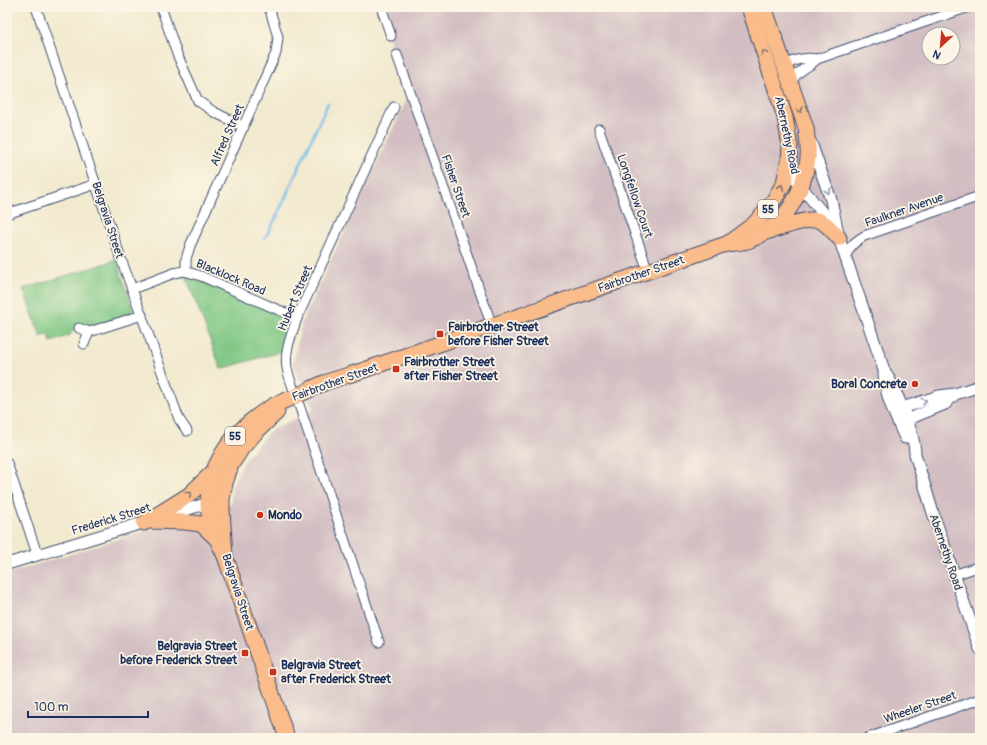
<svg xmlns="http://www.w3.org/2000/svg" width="987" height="745" viewBox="0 0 987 745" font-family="Pangolin,sans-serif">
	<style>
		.industrial { fill: #d2bec2; fill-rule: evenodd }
		.green { fill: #7dc683; stroke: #4c7a70 }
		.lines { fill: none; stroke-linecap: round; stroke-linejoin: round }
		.stream { stroke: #73bceb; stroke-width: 2.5 }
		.minor-casing { stroke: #3b4b6f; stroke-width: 11 }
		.tertiary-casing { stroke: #3b4b6f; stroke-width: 13 }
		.primary-casing { stroke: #3b4b6f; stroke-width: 17 }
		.minor { stroke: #fff; stroke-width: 9 }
		.tertiary { stroke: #fff; stroke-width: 11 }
		.primary { stroke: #f9bc8a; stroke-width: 15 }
		.oneway { stroke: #7f6e72 }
		.oneway2 { stroke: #8d97ae }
		.poi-dot { fill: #c8321e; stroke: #fcf5e5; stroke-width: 1.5 }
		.labels { text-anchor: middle; stroke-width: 3.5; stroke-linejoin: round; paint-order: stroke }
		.shield { fill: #fcf5e5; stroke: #5e6a86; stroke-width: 1 }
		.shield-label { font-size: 11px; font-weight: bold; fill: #1b2f5e }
		.street-label { font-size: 12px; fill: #1b2f5e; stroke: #fcf5e5 }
		.poi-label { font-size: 12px; font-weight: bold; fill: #1b2f5e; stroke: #fcf5e5; text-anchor: start }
	</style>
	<rect width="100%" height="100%" fill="#fcf5e5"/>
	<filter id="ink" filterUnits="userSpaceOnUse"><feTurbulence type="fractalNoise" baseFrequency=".025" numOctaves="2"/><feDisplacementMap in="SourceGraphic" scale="8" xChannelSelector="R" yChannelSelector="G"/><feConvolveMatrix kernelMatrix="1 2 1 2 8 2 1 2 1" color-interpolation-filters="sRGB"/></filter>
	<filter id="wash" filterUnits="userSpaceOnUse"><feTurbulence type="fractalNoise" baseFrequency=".012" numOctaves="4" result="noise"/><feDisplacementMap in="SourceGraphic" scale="16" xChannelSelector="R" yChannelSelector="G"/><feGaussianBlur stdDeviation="0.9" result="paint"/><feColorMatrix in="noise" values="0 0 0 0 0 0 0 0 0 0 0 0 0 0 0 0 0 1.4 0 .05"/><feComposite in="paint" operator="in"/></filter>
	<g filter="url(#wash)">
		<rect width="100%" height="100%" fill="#f2eacf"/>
		<path class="industrial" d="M379,7H980V738H7V574L231,504L232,485L247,457L271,430L314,410L293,363L302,322L408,97ZM929,34H953V58H929Z"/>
		<g class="green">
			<path d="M116,260L133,309L128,316L91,328L77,323L70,335L51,342L48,334L41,337L23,289Z"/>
			<path d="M184,271L297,318L287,350L221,369Z"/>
		</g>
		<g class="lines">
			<path class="stream" d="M265,238L276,218L328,103"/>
		</g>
	</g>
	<g filter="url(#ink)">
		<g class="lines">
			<g class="minor-casing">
				<g id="minor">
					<path d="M36,7L120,256L179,419L187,431"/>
					<path d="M161,7L177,54L198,101L214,112L244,127"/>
					<path d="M381,7L391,36"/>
					<path d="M397,55L492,326"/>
					<path d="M783,70C789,59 806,57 817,59"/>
					<path d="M791,83C796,71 808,68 817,59L969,7"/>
					<path d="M599,129L648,271"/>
					<path d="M7,214L96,184"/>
					<path d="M845,258C850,246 853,243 864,236L980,196"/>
					<path d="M186,271V259L190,246L276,53L278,37L269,7"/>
					<path d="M132,289L174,273L184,271L201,276L297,318"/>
					<path d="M79,328L89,332"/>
					<path d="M84,344L89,332L142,315"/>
					<path d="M7,463L37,554"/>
					<path d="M954,575L980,566"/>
					<path d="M379,642L296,396C293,387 289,378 287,368C284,351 292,334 297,318L394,107"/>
					<path d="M868,738L980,699"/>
				</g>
			</g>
			<g class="tertiary-casing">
				<g id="tertiary">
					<path d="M811,143L831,200L839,238L884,370C895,388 915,433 915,454L933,513L980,649"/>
					<path d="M790,161L795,179L834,227"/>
					<path d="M884,373C885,396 896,417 905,438"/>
					<path d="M893,411L939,396L955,394L980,386"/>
					<path d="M899,423L945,404L955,394"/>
					<path d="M7,564L215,501"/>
				</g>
			</g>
			<g class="primary-casing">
				<g id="primary">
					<path d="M770,231C781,228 807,218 817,220C826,222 833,232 839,238"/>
					<path d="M727,244L754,224L770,207L784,183L789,159L790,146L785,117L749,7"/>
					<path d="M277,412L255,433L242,448L231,465L225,483L222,499V510L225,556L287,738"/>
					<path d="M149,521L185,522L201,524L216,538"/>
					<path d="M144,523L189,495L212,473"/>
					<path d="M225,556C220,545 213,533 210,520C200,472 231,431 271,407C279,402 288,400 296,396C305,392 314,387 324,383C338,378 353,374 367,369L726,244C734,243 743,243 750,240C784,227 804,193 808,158C809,148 807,138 806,128L764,7"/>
				</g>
			</g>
			<use href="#minor" class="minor"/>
			<use href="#tertiary" class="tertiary"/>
			<use href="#primary" class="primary"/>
		</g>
		<defs><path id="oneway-chevron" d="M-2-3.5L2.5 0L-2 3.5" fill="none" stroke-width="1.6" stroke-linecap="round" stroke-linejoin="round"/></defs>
		<g class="oneway">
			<use href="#oneway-chevron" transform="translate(764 53) rotate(-110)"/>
			<use href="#oneway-chevron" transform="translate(800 110) rotate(71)"/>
			<use href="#oneway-chevron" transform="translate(781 187) rotate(-68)"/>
			<use href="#oneway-chevron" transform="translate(189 494) rotate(-38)"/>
		</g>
		<g class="oneway2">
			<use href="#oneway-chevron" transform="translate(828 191) rotate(71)"/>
			<use href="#oneway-chevron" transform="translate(924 401) rotate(-17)"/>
		</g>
	</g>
	<g class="poi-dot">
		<rect x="436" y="330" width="8" height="8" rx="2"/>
		<rect x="392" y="365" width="8" height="8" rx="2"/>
		<circle cx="915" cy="384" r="4"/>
		<circle cx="260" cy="515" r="4"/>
		<rect x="241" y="649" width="8" height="8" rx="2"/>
		<rect x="269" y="668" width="8" height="8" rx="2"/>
	</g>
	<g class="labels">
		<g class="shield">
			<rect x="758" y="200" width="20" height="18" rx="3"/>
			<rect x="225" y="427" width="20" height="18" rx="3"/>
		</g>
		<g class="shield-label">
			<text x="768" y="213">55</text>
			<text x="235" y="440">55</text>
		</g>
		<g class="street-label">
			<text transform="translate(227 135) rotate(-66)" y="4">Alfred Street</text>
			<text transform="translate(787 135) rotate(78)" y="4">Abernethy Road</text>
			<text transform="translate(456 186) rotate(71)" y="4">Fisher Street</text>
			<text transform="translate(635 196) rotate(71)" y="4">Longfellow Court</text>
			<text transform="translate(904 210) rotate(-19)" y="4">Faulkner Avenue</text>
			<text transform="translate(108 220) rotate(72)" y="4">Belgravia Street</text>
			<text transform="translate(641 274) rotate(-19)" y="4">Fairbrother Street</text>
			<text transform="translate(231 277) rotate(23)" y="4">Blacklock Road</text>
			<text transform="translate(295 298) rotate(-67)" y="4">Hubert Street</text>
			<text transform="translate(335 382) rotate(-20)" y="4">Fairbrother Street</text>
			<text transform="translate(111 519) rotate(-17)" y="4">Frederick Street</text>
			<text transform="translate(946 552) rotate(71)" y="4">Abernethy Road</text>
			<text transform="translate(238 592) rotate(72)" y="4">Belgravia Street</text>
			<text transform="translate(920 707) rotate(-19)" y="4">Wheeler Street</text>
		</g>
		<g class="poi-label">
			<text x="448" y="331">Fairbrother Street<tspan x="448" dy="14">before Fisher Street</tspan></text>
			<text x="404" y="366">Fairbrother Street<tspan x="404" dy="14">after Fisher Street</tspan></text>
			<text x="907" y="388" text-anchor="end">Boral Concrete</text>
			<text x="268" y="519">Mondo</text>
			<text x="237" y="650" text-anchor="end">Belgravia Street<tspan x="237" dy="14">before Frederick Street</tspan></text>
			<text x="281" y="669">Belgravia Street<tspan x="281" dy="14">after Frederick Street</tspan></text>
		</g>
	</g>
	<rect width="987" height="745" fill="none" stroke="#fcf5e5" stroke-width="24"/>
	<g transform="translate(941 46) rotate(206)"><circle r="19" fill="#fcf5e5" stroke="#a2a6af"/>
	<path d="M0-3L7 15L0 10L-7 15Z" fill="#c8321e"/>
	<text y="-6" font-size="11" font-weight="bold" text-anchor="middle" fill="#1b2f5e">N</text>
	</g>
	<path d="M28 711v6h120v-6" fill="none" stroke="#1b2f5e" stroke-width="2"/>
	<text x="34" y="711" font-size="12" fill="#1b2f5e" stroke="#fcf5e5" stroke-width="3" paint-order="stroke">100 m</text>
</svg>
